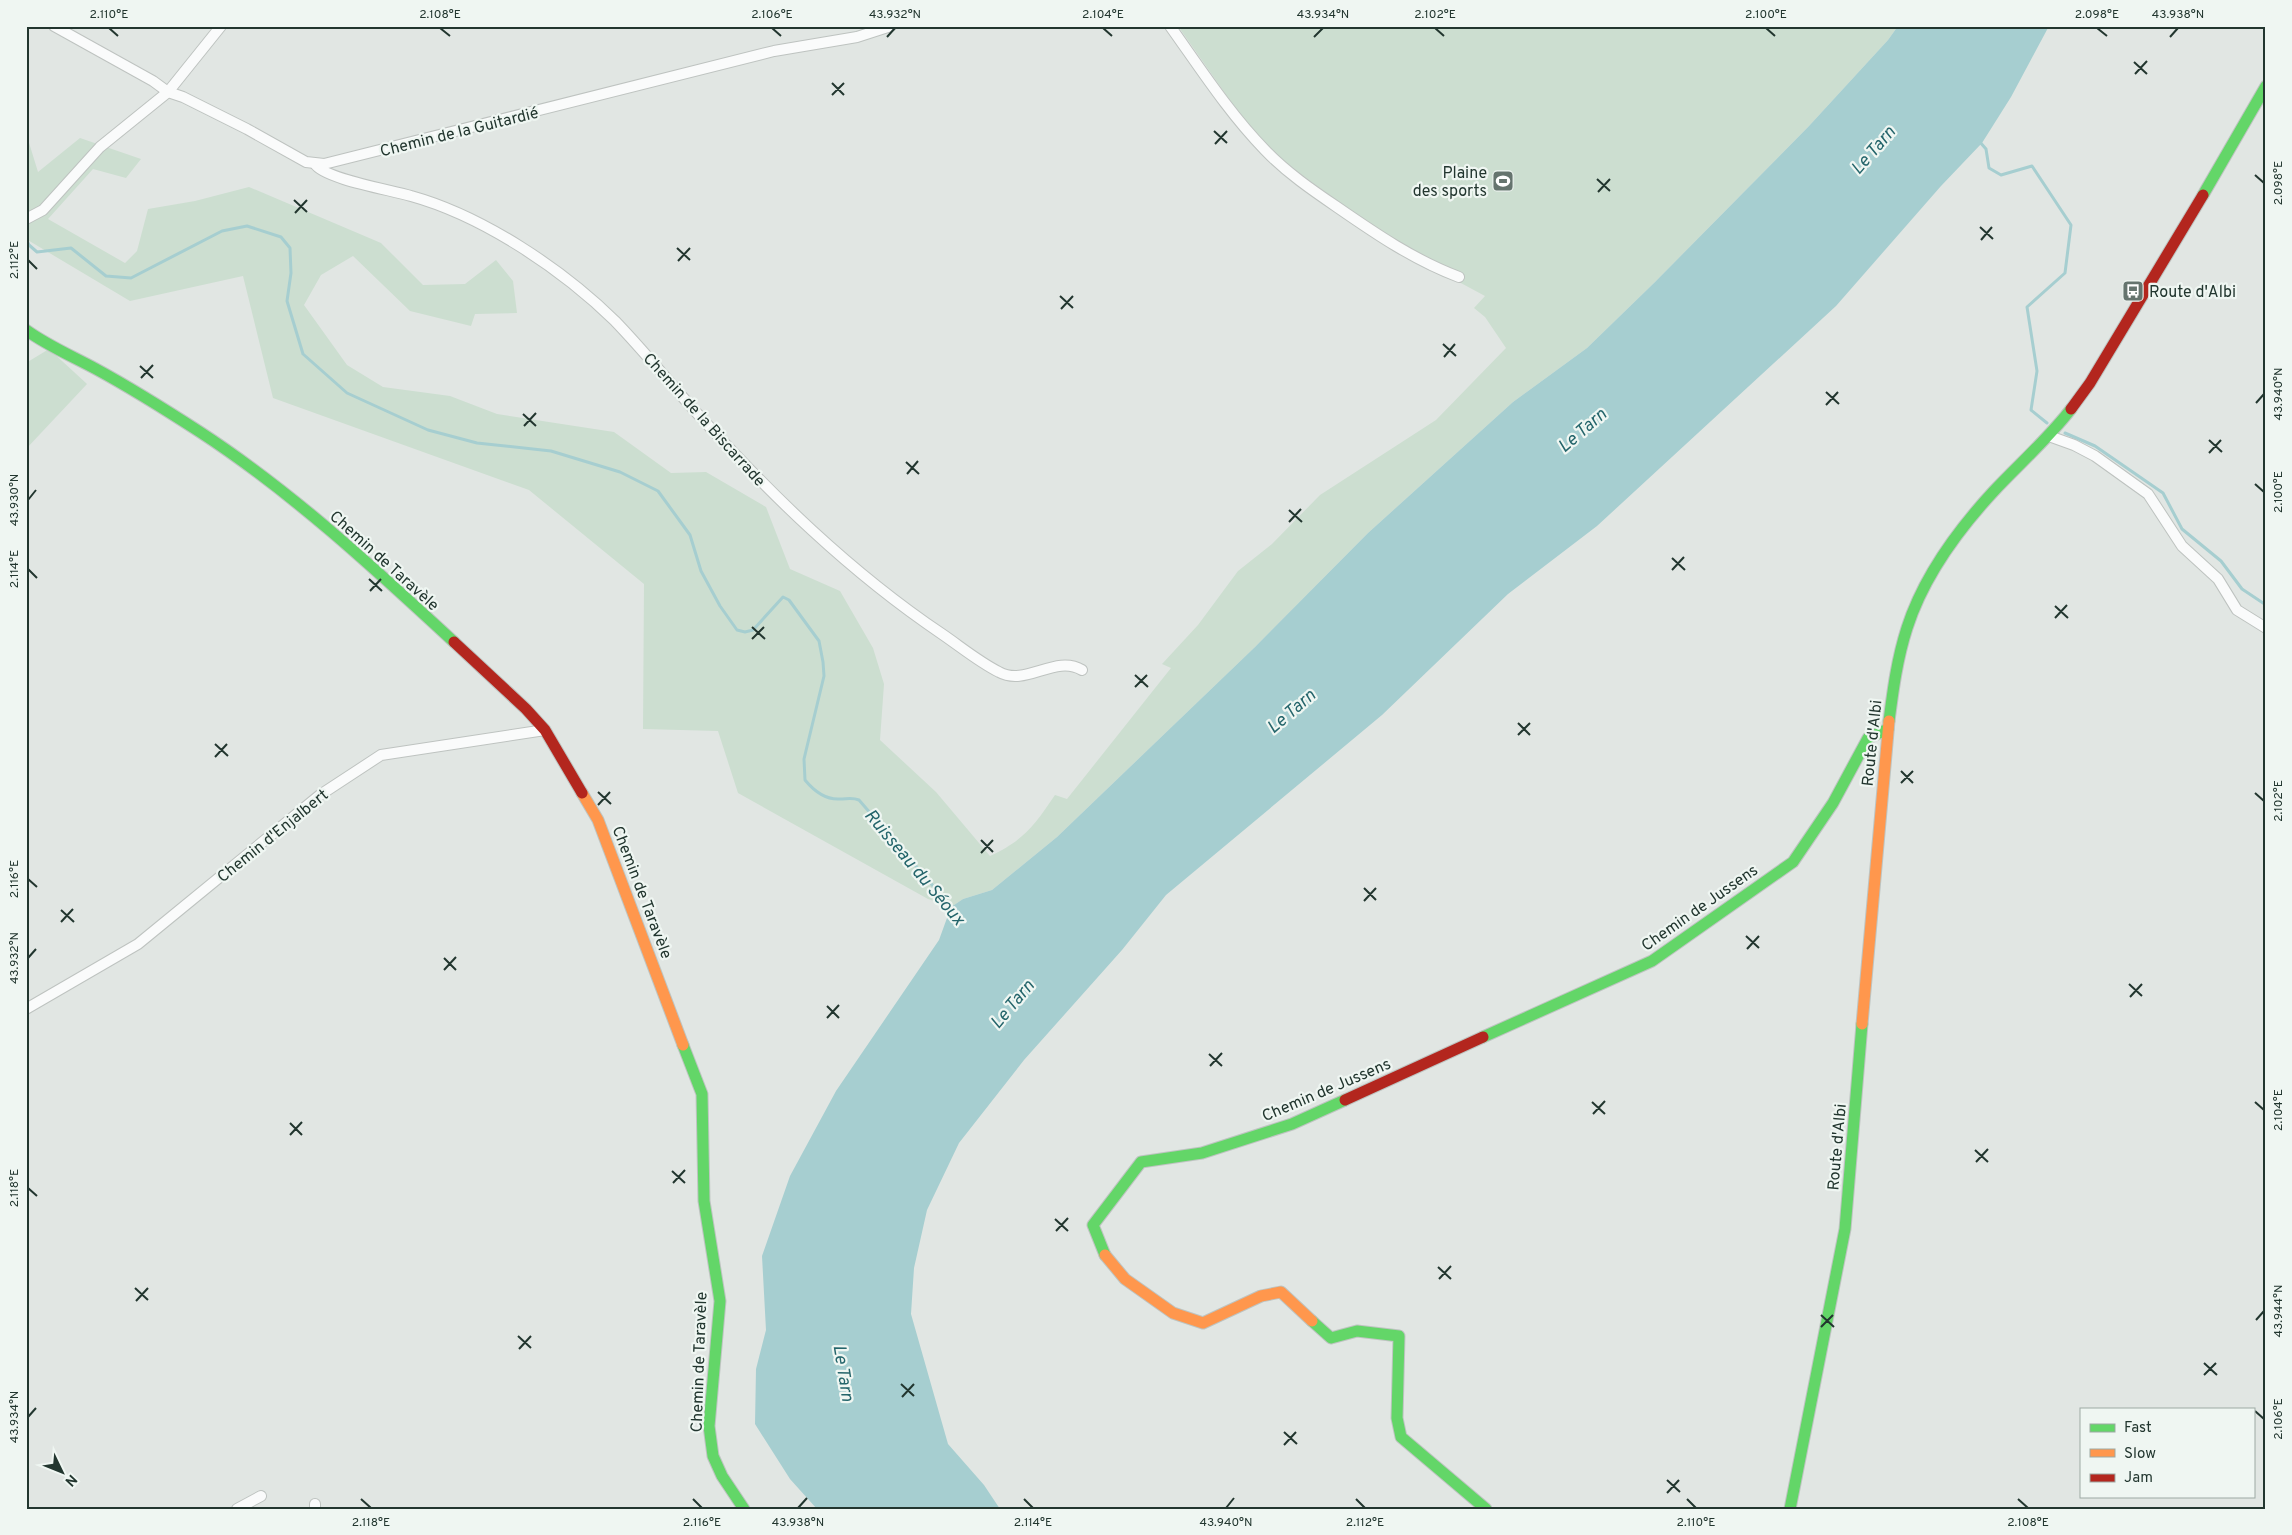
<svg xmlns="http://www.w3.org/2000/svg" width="2292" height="1535" viewBox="0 0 2292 1535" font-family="Overpass,sans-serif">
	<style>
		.green { fill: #ccded0 }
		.water { fill: #a6ced0 }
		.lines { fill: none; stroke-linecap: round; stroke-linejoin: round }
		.stream { stroke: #a6ced0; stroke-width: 3 }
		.street-casing { stroke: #bec3c0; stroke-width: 12 }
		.fast-casing { stroke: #bec4c1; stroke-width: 13 }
		.slow-casing { stroke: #bec4c1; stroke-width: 13 }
		.jam-casing { stroke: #bec4c1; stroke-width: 13 }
		.street { stroke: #fafbfb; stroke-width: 10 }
		.fast { stroke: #63d668; stroke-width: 11 }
		.slow { stroke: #ff974d; stroke-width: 11 }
		.jam { stroke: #b3261e; stroke-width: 11 }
		.ticks { fill: none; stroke: #22362f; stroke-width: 2 }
		.labels { text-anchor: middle; stroke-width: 4.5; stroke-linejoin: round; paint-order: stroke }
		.street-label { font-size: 16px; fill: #22362f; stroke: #eff6f2 }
		.poi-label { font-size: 16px; fill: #22362f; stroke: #eff6f2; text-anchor: end }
		.water-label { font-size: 18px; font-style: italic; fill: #24656b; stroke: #eff6f2 }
		.neatline { fill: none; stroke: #22362f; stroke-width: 2 }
		.ticks-label { font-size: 12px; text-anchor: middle; fill: #22362f }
	</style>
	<rect width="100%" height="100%" fill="#e1e6e3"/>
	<g class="green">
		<path d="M1178,26H1898L1888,40L1809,126L1655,282L1587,348L1513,402L1368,533L1255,647L1057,837L992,890L963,899L951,907L928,899L738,793L718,731L643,729L644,584L529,490L273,398L243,276L130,301L26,239V133L38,172L80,138L141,159L126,178L93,169L48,219L125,263L137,251L148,209L195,201L249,187L381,243L423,285L465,284L496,260L513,281L517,313L475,314L471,326L410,311L353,256L321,275L304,305L347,365L383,387L450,396L497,414L614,432L671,473L706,472L766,507L790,569L840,591L873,648L884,684L880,740L936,792L990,856C1024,840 1034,826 1055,795L1067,799L1171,668L1162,664L1198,625L1238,571L1272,544L1320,495L1436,420L1506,348L1485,317L1474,308L1485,296L1420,261L1284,162L1245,122Z"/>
		<path d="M49,349L87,384L26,449V363Z"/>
	</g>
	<path class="water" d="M1898,26H2049L2011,97L1982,143L1941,186L1836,306L1597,526L1508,594L1382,715L1166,895L1122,950L1024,1060L959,1143L927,1210L914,1268L911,1314L948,1444L984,1485L1000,1509H817L790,1479L755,1424L756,1369L766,1330L762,1256L790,1176L836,1091L939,940L951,907L963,899L992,890L1057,837L1255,647L1368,533L1513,402L1587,348L1655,282L1809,126L1888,40Z"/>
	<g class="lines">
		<g class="stream">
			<path d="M1979,141L1986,149L1989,168L2001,175L2032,166L2071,225L2065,273L2027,307L2037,371L2031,410L2047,423"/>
			<path d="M26,239L29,245L37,252L71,248L106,276L131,278L222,231L247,226L281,237L290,248L291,273L287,301L303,354L347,393L428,430L477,443L551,451L620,472L658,491L690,535L701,571L720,606L737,630L745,632L753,630L783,597L789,600L819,641L823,662L824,676L804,759L805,780C814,791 825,800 840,799C847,799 852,797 859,800L952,908"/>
			<path d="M2065,433L2095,446L2163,493L2182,529L2221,561L2242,589L2266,605"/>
		</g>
		<g class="street-casing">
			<g id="street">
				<path d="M54,26L153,81L168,92L183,97L247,129L306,162L324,164L774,51L857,37L891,26"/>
				<path d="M1170,26C1200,68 1229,113 1265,150C1286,172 1312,190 1337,207C1376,234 1414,260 1459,277"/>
				<path d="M315,164C324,179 392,190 411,196C483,216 562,269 615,321C643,350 668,381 695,411C770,494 850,572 942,634C961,647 979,662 999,672C1026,687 1055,654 1082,670"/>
				<path d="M26,219L43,210L100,147L168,92L221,26"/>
				<path d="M2049,436L2074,445L2095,456L2148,494L2182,546L2218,579L2237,610L2266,628"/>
				<path d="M26,1009L138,944L320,795L381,755L545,730"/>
				<path d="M315,1504V1509"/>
				<path d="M237,1509L261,1496"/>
			</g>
		</g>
		<g class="fast-casing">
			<g id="fast">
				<path d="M2203,195L2266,86"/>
				<path d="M26,330C48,346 72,356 96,369C131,388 166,410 200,432C292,492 373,567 454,642"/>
				<path d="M1889,721C1893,690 1897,659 1907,628C1923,578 1958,530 1993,492C2019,464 2048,439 2071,409"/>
				<path d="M1483,1037L1652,961L1793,862L1833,803L1868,738L1888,729"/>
				<path d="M683,1045L702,1094L704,1201L720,1301L709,1426L713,1456L722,1476L744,1509"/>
				<path d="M1105,1255L1093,1225L1141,1162L1202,1153L1292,1124L1345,1100"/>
				<path d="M1312,1321L1331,1338L1357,1331L1399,1336L1397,1418L1401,1437L1486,1509"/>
				<path d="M1790,1509L1845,1229L1862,1024"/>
			</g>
		</g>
		<g class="slow-casing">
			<g id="slow">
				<path d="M582,793L598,820L683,1045"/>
				<path d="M1862,1024L1889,721"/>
				<path d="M1105,1255L1125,1279L1173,1313L1203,1323L1261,1296L1281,1292L1312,1321"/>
			</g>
		</g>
		<g class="jam-casing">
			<g id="jam">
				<path d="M2071,409L2090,383L2203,195"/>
				<path d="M454,642L526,709L545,730L582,793"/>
				<path d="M1345,1100L1483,1037"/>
			</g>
		</g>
		<use href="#street" class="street"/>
		<use href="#fast" class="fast"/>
		<use href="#slow" class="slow"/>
		<use href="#jam" class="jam"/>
	</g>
	<path class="ticks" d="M109,28L118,36M440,28L450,36M772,28L781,36M1103,28L1112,36M1435,28L1444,36M1766,28L1775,36M2097,28L2107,36M887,37L895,28M1314,37L1323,28M2170,37L2178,28M2134,62L2147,74M2135,74L2147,61M832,83L844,95M832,95L844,83M1214,131L1227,143M1215,144L1227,131M2255,175L2264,183M1597,179L1610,191M1598,192L1610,179M294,200L307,212M295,213L307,200M1980,227L1993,239M1981,240L1992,227M677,248L690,260M28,260L37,269M678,261L690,248M1060,296L1073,308M1061,309L1073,296M1443,344L1456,356M1444,357L1455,344M140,366L153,378M141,378L153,365M1826,392L1839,404M2256,403L2264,394M1826,405L1838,392M523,414L536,426M524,426L536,413M2209,440L2222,452M2209,453L2221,440M906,462L919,474M907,474L918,461M2255,484L2264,492M28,500L36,490M1289,510L1302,522M1289,522L1301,509M1672,558L1685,570M28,569L37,578M1672,570L1684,557M369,579L382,591M370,591L381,579M2055,606L2068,618M2055,618L2067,605M752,627L765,639M752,639L764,627M1135,675L1148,687M1135,687L1147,675M1518,723L1530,735M1518,735L1530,723M215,744L228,756M215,757L227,744M1901,771L1913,783M1901,783L1913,771M598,792L611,804M2255,793L2264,801M598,805L610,792M981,840L993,852M981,853L993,840M28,879L37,887M1364,888L1376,900M1364,901L1376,888M61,910L74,922M61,922L73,909M1746,936L1759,948M1747,949L1759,936M28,958L36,949M444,958L456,970M444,970L456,957M2129,984L2142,996M2130,997L2142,984M827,1006L839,1018M827,1018L839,1005M1209,1054L1222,1066M1210,1066L1222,1053M1592,1102L1605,1114M2255,1102L2264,1110M1593,1114L1605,1101M290,1123L302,1135M290,1135L302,1122M1975,1150L1988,1162M1976,1162L1988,1149M672,1171L685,1183M673,1183L685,1170M28,1188L37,1196M1055,1219L1068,1231M1056,1231L1068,1218M1438,1267L1451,1279M1439,1279L1451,1266M135,1288L148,1300M136,1301L148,1288M1821,1315L1834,1327M2256,1320L2264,1311M1821,1327L1833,1315M518,1336L531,1348M519,1349L531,1336M2204,1363L2217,1375M2204,1375L2216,1363M901,1384L914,1396M902,1397L914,1384M2255,1411L2264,1419M28,1417L36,1408M1284,1432L1297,1444M1284,1445L1296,1432M1667,1480L1680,1492M1667,1493L1679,1480M361,1499L371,1508M693,1499L702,1508M1024,1499L1033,1508M1356,1499L1365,1508M1687,1499L1696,1508M2018,1499L2028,1508M798,1508L807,1498M1226,1508L1234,1498"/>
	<defs>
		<g id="stadium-square" transform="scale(1.125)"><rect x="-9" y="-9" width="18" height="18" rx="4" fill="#65746e" stroke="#eff6f2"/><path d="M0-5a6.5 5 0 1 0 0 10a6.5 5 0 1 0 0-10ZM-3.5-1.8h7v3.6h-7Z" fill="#fff"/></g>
		<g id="bus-square" transform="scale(1.125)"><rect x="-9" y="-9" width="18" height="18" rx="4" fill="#65746e" stroke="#eff6f2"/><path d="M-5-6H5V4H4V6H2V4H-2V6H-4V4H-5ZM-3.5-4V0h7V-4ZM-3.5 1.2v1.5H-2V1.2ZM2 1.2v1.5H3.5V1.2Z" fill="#fff"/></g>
	</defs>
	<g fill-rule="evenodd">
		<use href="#stadium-square" x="1503" y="181"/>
		<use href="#bus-square" x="2133" y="291"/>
	</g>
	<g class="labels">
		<g class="street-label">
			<text transform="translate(459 131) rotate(-14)" y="6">Chemin de la Guitardié</text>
			<text transform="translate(705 419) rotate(48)" y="6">Chemin de la Biscarrade</text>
			<text transform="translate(385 560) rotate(42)" y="6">Chemin de Taravèle</text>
			<text transform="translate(1871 743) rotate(-84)" y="6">Route d'Albi</text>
			<text transform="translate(272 835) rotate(-39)" y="6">Chemin d'Enjalbert</text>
			<text transform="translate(643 892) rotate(69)" y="6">Chemin de Taravèle</text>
			<text transform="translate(1699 907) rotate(-35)" y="6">Chemin de Jussens</text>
			<text transform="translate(1326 1089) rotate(-23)" y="6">Chemin de Jussens</text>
			<text transform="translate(1836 1147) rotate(-85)" y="6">Route d'Albi</text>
			<text transform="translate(698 1362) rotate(-88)" y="6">Chemin de Taravèle</text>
		</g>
		<g class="poi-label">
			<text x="1487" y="178">Plaine<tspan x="1487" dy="18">des sports</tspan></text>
			<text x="2149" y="297" text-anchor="start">Route d'Albi</text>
		</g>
		<g class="water-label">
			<text transform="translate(1873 150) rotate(-49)" y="6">Le Tarn</text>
			<text transform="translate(1582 430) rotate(-41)" y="6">Le Tarn</text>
			<text transform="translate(1291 711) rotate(-41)" y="6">Le Tarn</text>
			<text transform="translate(915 867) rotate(50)" y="6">Ruisseau du Séoux</text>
			<text transform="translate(1012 1004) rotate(-50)" y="6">Le Tarn</text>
			<text transform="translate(844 1373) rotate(81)" y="6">Le Tarn</text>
		</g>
	</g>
	<rect width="2292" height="1535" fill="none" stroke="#eff6f2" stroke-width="55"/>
	<rect x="2080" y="1408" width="175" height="90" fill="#eff6f2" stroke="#9da9a4"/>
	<rect x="2090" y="1424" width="25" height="8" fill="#63d668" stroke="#9da9a4"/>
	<text x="2124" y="1432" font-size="15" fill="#22362f">Fast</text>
	<rect x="2090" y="1449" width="25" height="8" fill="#ff974d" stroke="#9da9a4"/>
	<text x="2124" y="1458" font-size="15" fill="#22362f">Slow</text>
	<rect x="2090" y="1474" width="25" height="8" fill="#b3261e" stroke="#9da9a4"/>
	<text x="2124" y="1482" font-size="15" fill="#22362f">Jam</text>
	<g transform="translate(62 1472) rotate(133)" stroke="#eff6f2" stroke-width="4" paint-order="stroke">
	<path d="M0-4L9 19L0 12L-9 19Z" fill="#22362f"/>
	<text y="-8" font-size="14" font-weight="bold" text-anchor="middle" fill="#22362f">N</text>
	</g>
	<rect x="28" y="28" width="2236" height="1480" class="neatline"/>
	<g class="ticks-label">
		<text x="109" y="18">2.110°E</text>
		<text x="440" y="18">2.108°E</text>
		<text x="772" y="18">2.106°E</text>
		<text x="895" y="18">43.932°N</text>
		<text x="1103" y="18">2.104°E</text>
		<text x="1323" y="18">43.934°N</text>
		<text x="1435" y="18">2.102°E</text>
		<text x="1766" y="18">2.100°E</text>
		<text x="2097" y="18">2.098°E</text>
		<text x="2178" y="18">43.938°N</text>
		<text transform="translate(2278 183) rotate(-90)" y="4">2.098°E</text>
		<text transform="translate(14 260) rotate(-90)" y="4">2.112°E</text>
		<text transform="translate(2278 394) rotate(-90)" y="4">43.940°N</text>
		<text transform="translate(2278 492) rotate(-90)" y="4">2.100°E</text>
		<text transform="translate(14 500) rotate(-90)" y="4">43.930°N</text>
		<text transform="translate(14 569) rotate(-90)" y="4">2.114°E</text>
		<text transform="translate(2278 801) rotate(-90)" y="4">2.102°E</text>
		<text transform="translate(14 879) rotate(-90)" y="4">2.116°E</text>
		<text transform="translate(14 958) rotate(-90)" y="4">43.932°N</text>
		<text transform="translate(2278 1110) rotate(-90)" y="4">2.104°E</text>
		<text transform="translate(14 1188) rotate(-90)" y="4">2.118°E</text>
		<text transform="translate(2278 1311) rotate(-90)" y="4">43.944°N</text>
		<text transform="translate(14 1417) rotate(-90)" y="4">43.934°N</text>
		<text transform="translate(2278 1419) rotate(-90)" y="4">2.106°E</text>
		<text x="371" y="1526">2.118°E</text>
		<text x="702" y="1526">2.116°E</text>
		<text x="798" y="1526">43.938°N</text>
		<text x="1033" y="1526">2.114°E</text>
		<text x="1226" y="1526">43.940°N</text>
		<text x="1365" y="1526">2.112°E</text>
		<text x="1696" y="1526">2.110°E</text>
		<text x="2028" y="1526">2.108°E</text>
	</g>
</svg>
